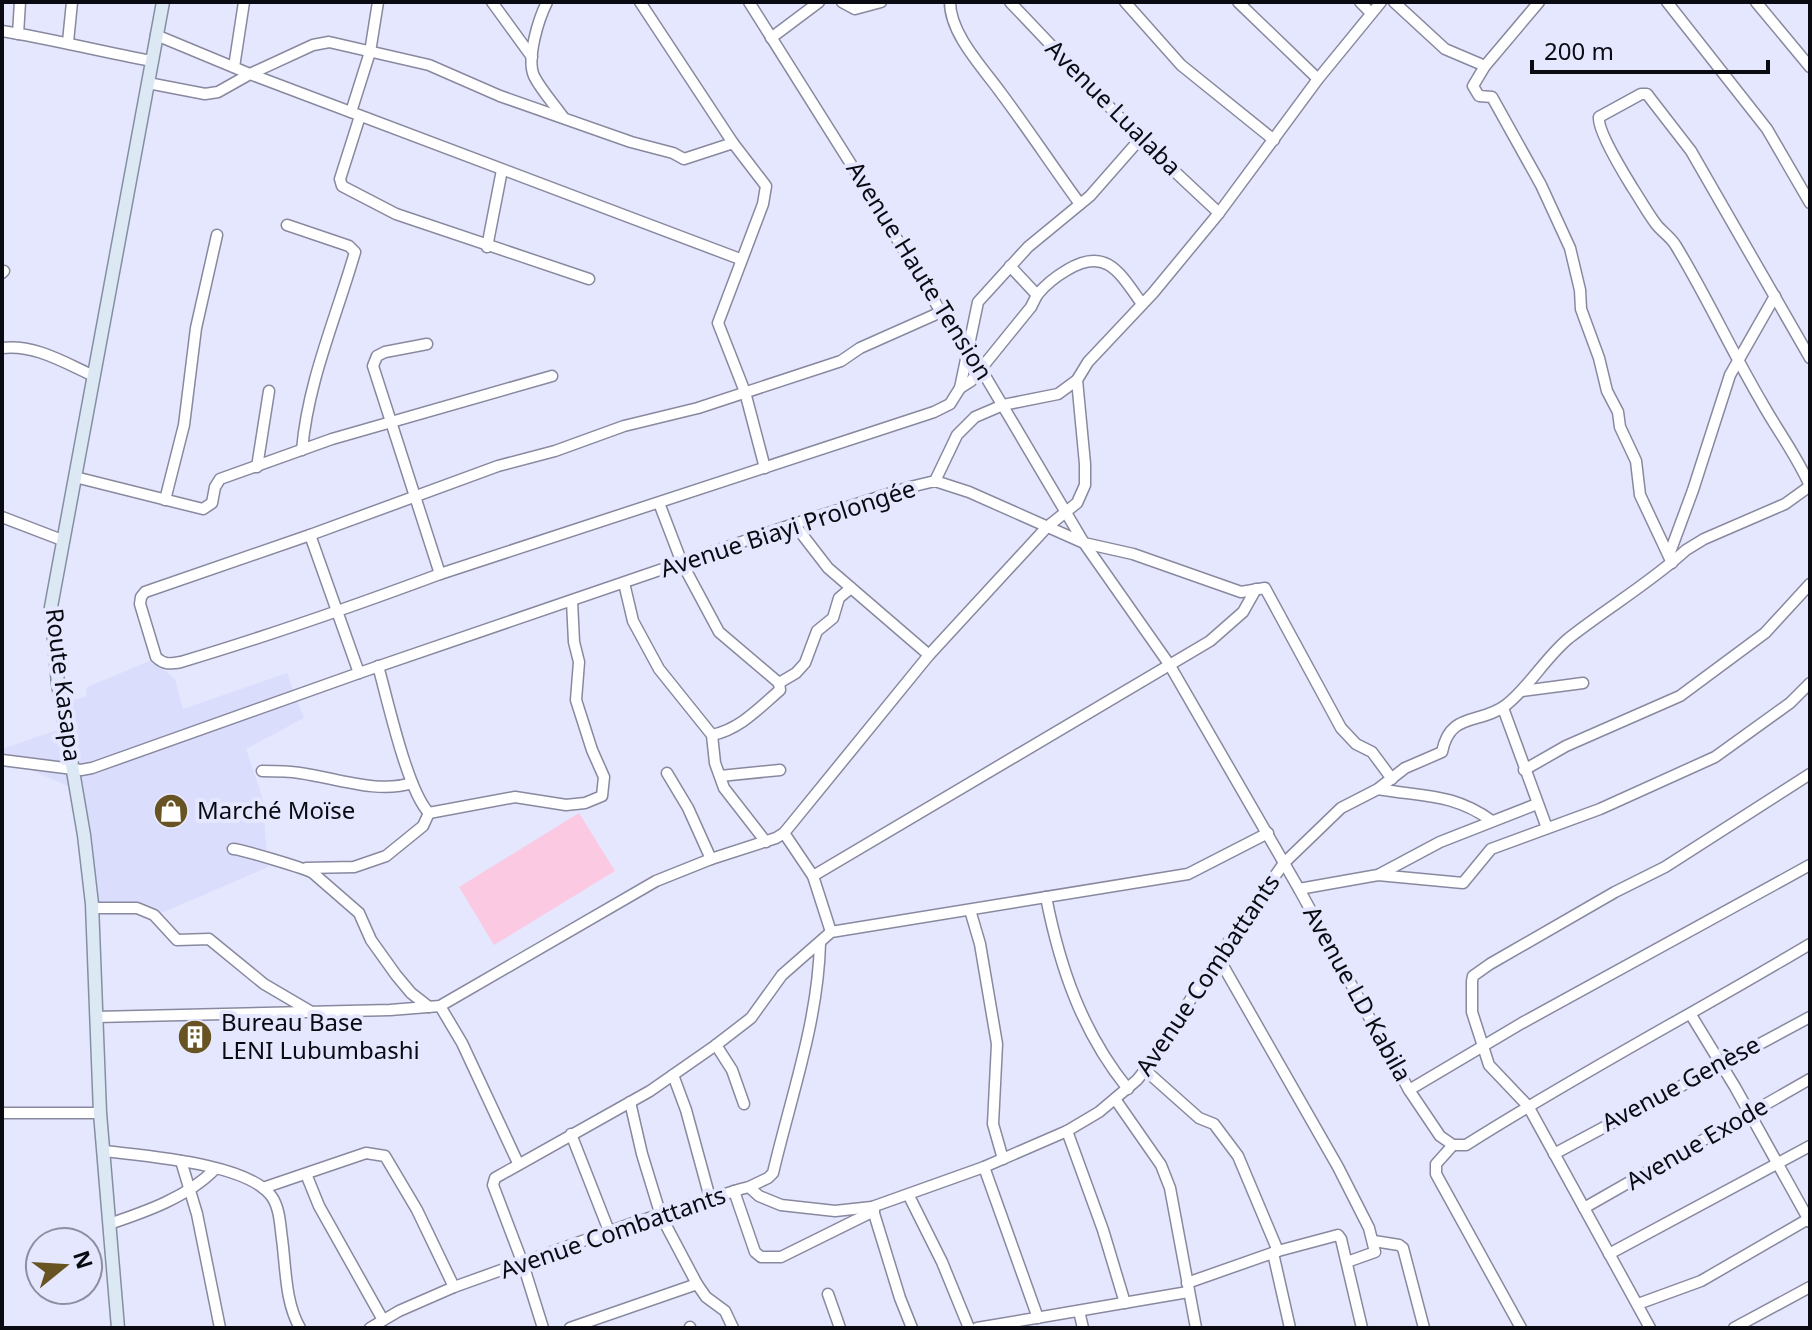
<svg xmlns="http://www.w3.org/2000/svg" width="1812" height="1330" viewBox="0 0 1812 1330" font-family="'Noto Sans',sans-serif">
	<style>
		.built { fill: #dbddfc }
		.green { fill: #fbc9e2 }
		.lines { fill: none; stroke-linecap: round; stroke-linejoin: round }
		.minor-casing { stroke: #88899f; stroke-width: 13 }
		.major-casing { stroke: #8490a0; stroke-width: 15 }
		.minor { stroke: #fff; stroke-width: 10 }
		.major { stroke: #dce8f4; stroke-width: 12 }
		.labels { text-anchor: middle; stroke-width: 8; stroke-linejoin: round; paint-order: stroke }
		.street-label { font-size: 24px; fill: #0a0b12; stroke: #e5e7ff }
		.poi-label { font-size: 24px; fill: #0a0b12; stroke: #e5e7ff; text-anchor: start }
	</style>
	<rect width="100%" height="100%" fill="#e5e7ff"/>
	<path class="built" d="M152,660L175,679L183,709L287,673L304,718L246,749L262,796L268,867L164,912L100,909L75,789L33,771L2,754V749L57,730L54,704L86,697L87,687Z"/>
	<path class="green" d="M579,813L615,871L494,945L459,887Z"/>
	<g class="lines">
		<g class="minor-casing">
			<g id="minor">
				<path d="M492,2L532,57"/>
				<path d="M547,2C539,18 526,58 534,76C541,90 554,104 563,117"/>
				<path d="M640,2L733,143L766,186L763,204L718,323L745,392L765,468"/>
				<path d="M749,2L871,196L941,312L981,369L1084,543L1133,554L1241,592L1265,588L1341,728L1356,744L1372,752L1392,779"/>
				<path d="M842,2L855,9L881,2"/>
				<path d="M950,2C950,34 983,68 1001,93C1028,129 1053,167 1080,204"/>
				<path d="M1010,2L1140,139L1219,213"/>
				<path d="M1125,2L1181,65L1274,140"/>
				<path d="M1238,2L1318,79"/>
				<path d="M1360,2L1371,13"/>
				<path d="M1394,2L1445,49L1485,66"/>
				<path d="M1539,2L1485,66L1473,86L1479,96L1492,97L1541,185L1570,248L1580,290L1581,309L1599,358L1607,391L1618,412L1620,427L1636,461L1640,495L1672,563"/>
				<path d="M1667,2L1767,129L1810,203"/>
				<path d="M1756,2L1810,67"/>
				<path d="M2,31C53,39 101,52 152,61"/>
				<path d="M18,34L20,2"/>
				<path d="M156,35L250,74L313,45L329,42L429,65L500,96L631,142L673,153L684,159L733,143"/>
				<path d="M771,38L819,2"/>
				<path d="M68,42L72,2"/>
				<path d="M234,67L244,2"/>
				<path d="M148,83L205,94L218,92L250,74L740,259"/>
				<path d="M351,112L370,52L378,2"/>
				<path d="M360,116L340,179L342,186L396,214L589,279"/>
				<path d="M287,225L349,246L355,252C336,318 308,381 302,450"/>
				<path d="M487,247L502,170"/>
				<path d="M2,273L4,271"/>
				<path d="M1037,295C1046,284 1055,277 1067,270C1106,246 1120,273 1142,304"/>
				<path d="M427,344L385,352L377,356L373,366L440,574"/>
				<path d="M2,348C35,344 65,363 94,376"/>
				<path d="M960,388L971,381L1031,307L1037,295L1010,266"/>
				<path d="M257,467L269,391"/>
				<path d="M75,477L203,509L212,503L215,487L220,479L332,439L552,376"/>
				<path d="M935,481L957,435L975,417L1003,405L1058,394L1077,380L1088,362L1153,293L1219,213L1318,79L1381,2"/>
				<path d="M1810,486C1797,456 1777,430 1761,401C1731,350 1707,297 1676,246C1671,237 1662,232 1656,224C1647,212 1640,199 1632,187C1624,174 1597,130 1599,117L1641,94H1647L1650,98L1691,151L1810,358"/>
				<path d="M165,500L184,425L196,328L217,235"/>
				<path d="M659,503L682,563L719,632L779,683L780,690C758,709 740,729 712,735"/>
				<path d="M2,517L62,540"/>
				<path d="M794,524L828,568L929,655"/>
				<path d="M310,535L498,466L555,451L624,426L698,408L841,361L860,348L941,312"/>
				<path d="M1669,555L1693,490L1730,375L1775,296"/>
				<path d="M624,583L633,621L659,669L712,735L715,763L724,788L766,842"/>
				<path d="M378,666C388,701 407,790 429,813L515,797L566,805L585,803L602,796L604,777L592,750L576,700L579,662L574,642L572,601"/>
				<path d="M359,673L310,535L145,592L141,597L140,604L156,657C164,665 170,664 181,662C268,636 354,606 440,574L934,412L950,404L960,388L978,302L1028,247L1090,196L1140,139"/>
				<path d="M779,683L796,673L805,663L817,631L833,618L839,598L851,588"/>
				<path d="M1522,691L1583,683"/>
				<path d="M1503,708L1547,828"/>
				<path d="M2,760L81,770L92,768L359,673L794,524L910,487L935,481L969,492L1084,543L1169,664L1299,889L1409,1090L1440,1136L1453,1145H1466C1578,1074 1696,1012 1810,944"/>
				<path d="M1524,770L1566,746L1680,696L1765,633L1810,584"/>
				<path d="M262,771C275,771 288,771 300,773C336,778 377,794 412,783"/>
				<path d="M667,773L688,808L711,859"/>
				<path d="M720,776L780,770"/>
				<path d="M1378,789C1424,797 1453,793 1492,821"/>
				<path d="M784,833L813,876L831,932"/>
				<path d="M233,849C240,849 307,869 313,873L359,913L371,940L396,975L411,993L429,1007"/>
				<path d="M306,868L354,867L386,856L423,826L429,813"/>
				<path d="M1380,874L1440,842L1537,804"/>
				<path d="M813,876L1210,641L1243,612L1256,589"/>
				<path d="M1299,889L1378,875L1463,883L1491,849L1600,809L1715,757L1790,703L1810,683"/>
				<path d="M1046,897C1060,968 1082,1032 1128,1089"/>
				<path d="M92,908H137L154,915L177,940L209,939L264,984L310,1011"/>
				<path d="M970,910L980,944L997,1044L993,1124L1003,1159"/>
				<path d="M1218,957L1338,1167L1369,1228L1375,1252L1347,1262"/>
				<path d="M440,1006L462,1043L518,1163"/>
				<path d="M1691,1015L1735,1087L1810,1222"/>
				<path d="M96,1017L390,1010L440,1006L656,881L711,859L776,838L784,833L929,655L1047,527L1077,503L1085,485V464L1077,380"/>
				<path d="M716,1045L732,1070L744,1104"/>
				<path d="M1145,1070L1199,1118L1214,1124L1238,1156L1278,1251"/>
				<path d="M673,1075L686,1110L710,1198"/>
				<path d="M1409,1090L1522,1023L1810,865"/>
				<path d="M1115,1099L1161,1165L1170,1188L1196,1328"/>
				<path d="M630,1102L642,1154L661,1216L697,1284L706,1297L725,1311L733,1328"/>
				<path d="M2,1113H100"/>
				<path d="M1067,1131L1103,1230L1125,1303"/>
				<path d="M571,1134L609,1231"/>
				<path d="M1453,1145L1436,1164V1174L1521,1328"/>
				<path d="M104,1151C144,1156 249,1163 272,1197C280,1209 280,1225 282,1239C286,1268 285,1302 300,1328"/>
				<path d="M1554,1154L1810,1017"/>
				<path d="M181,1161L197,1214L220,1328"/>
				<path d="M984,1167L1038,1318"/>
				<path d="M306,1174L319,1206L383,1320"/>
				<path d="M749,1187L768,1178L773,1173C791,1096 818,1022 820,943"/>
				<path d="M263,1188L366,1153L385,1156L417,1210L454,1287"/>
				<path d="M734,1191L755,1252L761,1257H781L874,1211"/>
				<path d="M909,1196L942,1262L969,1328"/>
				<path d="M872,1207L900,1298L912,1328"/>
				<path d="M1584,1208L1810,1079"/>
				<path d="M109,1224C145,1212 188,1197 215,1169"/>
				<path d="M1374,1241L1399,1245L1403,1248L1424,1328"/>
				<path d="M1273,1253L1290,1328"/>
				<path d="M1609,1254L1810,1146"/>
				<path d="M1187,1283L1278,1251L1338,1235L1341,1239L1362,1328"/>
				<path d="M828,1294L840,1328"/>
				<path d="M1638,1304L1701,1281L1810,1218"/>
				<path d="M1079,1311L1083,1328"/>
				<path d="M690,1327V1328"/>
				<path d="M370,1328L399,1311L454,1287L627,1225L741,1189L749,1187L759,1196L781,1205L835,1211L872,1207L984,1167L1067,1131L1099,1112L1137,1080L1145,1070L1218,957L1284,863L1341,808L1378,789L1405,768L1442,752C1450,711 1480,725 1506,705C1530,686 1545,658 1569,638C1607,608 1650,583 1686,550L1704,539L1785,504L1810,486"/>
				<path d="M543,1328L523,1264L493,1185L495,1178L650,1091L716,1045L751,1018L782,975L831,932L1188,874L1268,833"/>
				<path d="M570,1328L697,1284"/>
				<path d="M977,1328L1188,1292"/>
				<path d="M1650,1328L1528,1106L1489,1065L1472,1012V981L1473,976L1490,964L1615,892L1665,867L1810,774"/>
				<path d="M1734,1328L1810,1287"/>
			</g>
		</g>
		<g class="major-casing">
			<path id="major" d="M118,1328L100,1113L92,904L84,835L58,684L51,607L163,2"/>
		</g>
		<use href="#minor" class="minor"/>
		<use href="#major" class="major"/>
	</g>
	<defs>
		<g id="shop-disc" transform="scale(1.8)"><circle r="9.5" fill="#685322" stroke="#e5e7ff"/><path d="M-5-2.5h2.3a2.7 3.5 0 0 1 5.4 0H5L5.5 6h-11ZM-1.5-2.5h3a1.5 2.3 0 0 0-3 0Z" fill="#fff"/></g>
		<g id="building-disc" transform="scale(1.8)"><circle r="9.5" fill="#685322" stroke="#e5e7ff"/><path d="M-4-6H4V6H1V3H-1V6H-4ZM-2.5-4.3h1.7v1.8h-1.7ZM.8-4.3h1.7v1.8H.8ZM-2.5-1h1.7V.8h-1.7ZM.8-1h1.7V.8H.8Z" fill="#fff"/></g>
	</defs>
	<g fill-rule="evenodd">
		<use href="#shop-disc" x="171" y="811"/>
		<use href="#building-disc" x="195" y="1037"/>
	</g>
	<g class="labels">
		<g class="street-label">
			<text transform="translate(1113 108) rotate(45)" y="8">Avenue Lualaba</text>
			<text transform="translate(919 271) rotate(58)" y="8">Avenue Haute Tension</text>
			<text transform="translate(788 529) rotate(-18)" y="8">Avenue Biayi Prolongée</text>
			<text transform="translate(63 685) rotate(83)" y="8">Route Kasapa</text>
			<text transform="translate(1208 975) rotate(-56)" y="8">Avenue Combattants</text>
			<text transform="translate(1357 994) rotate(61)" y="8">Avenue LD Kabila</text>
			<text transform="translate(1681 1084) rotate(-28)" y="8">Avenue Genèse</text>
			<text transform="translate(1697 1144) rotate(-30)" y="8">Avenue Exode</text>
			<text transform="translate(613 1233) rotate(-19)" y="8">Avenue Combattants</text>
		</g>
		<g class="poi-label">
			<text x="197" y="819">Marché Moïse</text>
			<text x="221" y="1031">Bureau Base<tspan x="221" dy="28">LENI Lubumbashi</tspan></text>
		</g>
	</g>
	<rect width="1812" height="1330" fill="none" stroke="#0a0b12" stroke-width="8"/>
	<g transform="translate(64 1266) rotate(72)"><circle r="38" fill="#e5e7ff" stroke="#8d8fa0" stroke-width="2"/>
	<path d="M0-6L14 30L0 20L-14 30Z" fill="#685322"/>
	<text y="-12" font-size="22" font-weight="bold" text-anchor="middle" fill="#0a0b12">N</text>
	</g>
	<path d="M1532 60v12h236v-12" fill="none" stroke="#0a0b12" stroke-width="4"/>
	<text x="1544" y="60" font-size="24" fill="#0a0b12" stroke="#e5e7ff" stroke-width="6" paint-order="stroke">200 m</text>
</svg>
